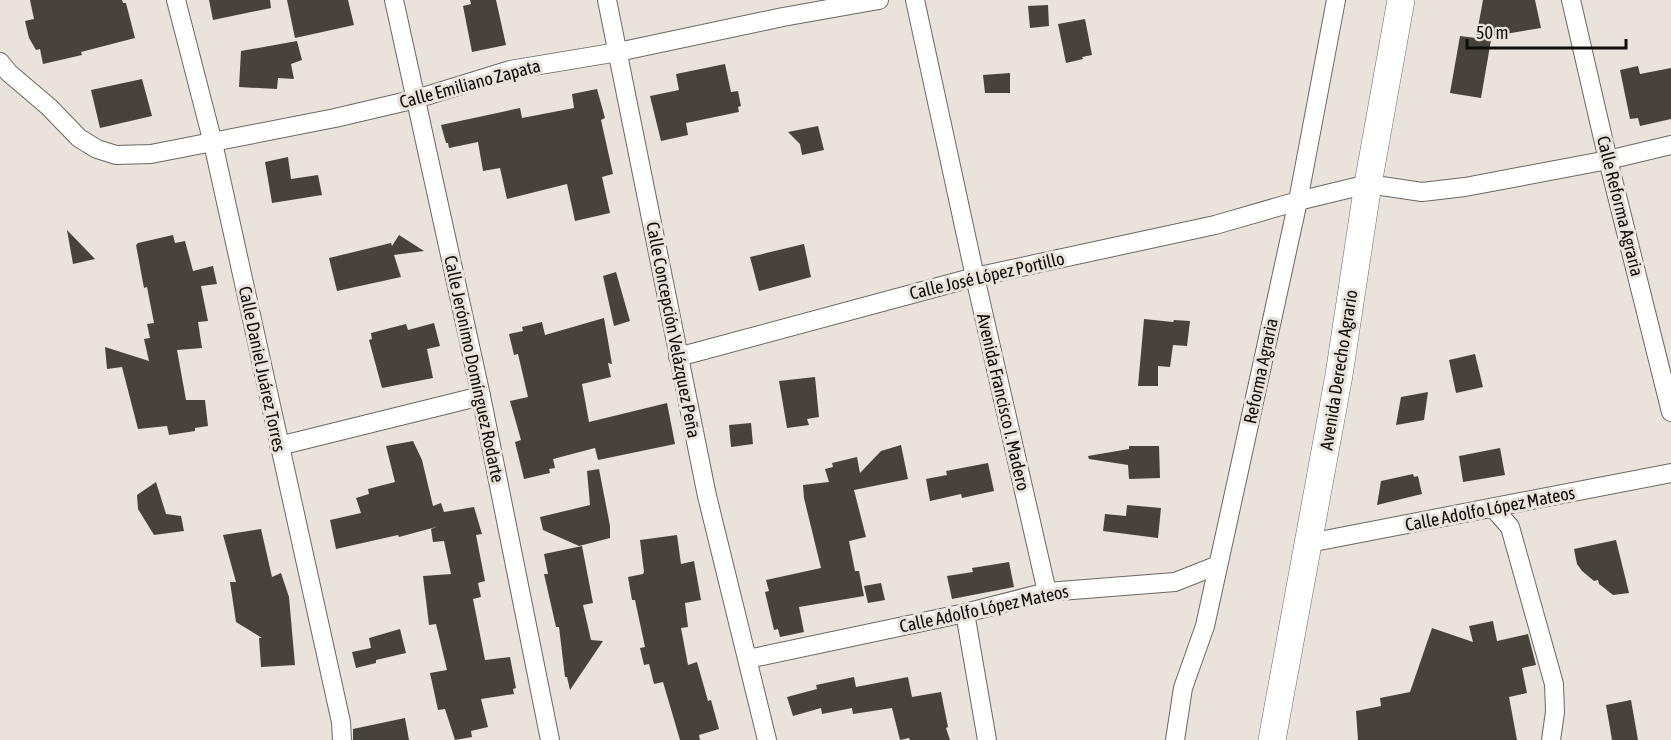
<svg xmlns="http://www.w3.org/2000/svg" width="1671" height="740" viewBox="0 0 1671 740" font-family="'Asap Condensed',sans-serif">
	<style>
		.building { fill: #48423c }
		.lines { fill: none; stroke-linecap: round; stroke-linejoin: round }
		.street-casing { stroke: #6d6761; stroke-width: 20 }
		.secondary-casing { stroke: #6d6761; stroke-width: 28 }
		.street { stroke: #fff; stroke-width: 18 }
		.secondary { stroke: #fff; stroke-width: 27 }
		.labels { text-anchor: middle; stroke-width: 6; stroke-linejoin: round; paint-order: stroke }
		.street-label { font-size: 18px; fill: #0e0c09; stroke: #eae3dc }
	</style>
	<rect width="100%" height="100%" fill="#eae3dc"/>
	<g class="building">
		<path d="M30,0H122L123,3H126L135,38L81,52L82,55L43,64L40,49L36,50L29,38L25,21L34,19Z"/>
		<path d="M209,0H270L271,8L213,20Z"/>
		<path d="M287,0H348L354,25L295,38Z"/>
		<path d="M470,0H496L506,45L472,52L463,6L471,4Z"/>
		<path d="M1483,0H1535L1541,28L1481,38L1491,40L1481,98L1450,93L1460,36L1476,38Z"/>
		<path d="M1048,5L1049,26L1030,28L1028,6Z"/>
		<path d="M1085,19L1092,55L1082,57L1083,59L1066,63L1058,24Z"/>
		<path d="M297,41L302,60L291,64L294,79L278,78L277,89L239,87L241,51Z"/>
		<path d="M725,64L731,92L738,91L741,106L738,107L739,112L686,123L688,135L661,141L650,96L679,90L676,74Z"/>
		<path d="M1638,66L1640,74L1671,68V119L1640,126L1638,118L1630,119L1620,70Z"/>
		<path d="M1010,73V93H985L983,75Z"/>
		<path d="M142,79L152,116L100,128L91,90Z"/>
		<path d="M597,89L605,118L601,120L613,174L602,177L610,213L575,221L567,184L507,199L500,168L483,171L478,142L449,148L448,143H446L441,125L520,108L522,118L574,108L572,94Z"/>
		<path d="M818,126L824,150L802,155L800,144L788,132Z"/>
		<path d="M288,157L291,179L318,175L322,195L272,203L265,162Z"/>
		<path d="M67,230L95,259L73,264Z"/>
		<path d="M173,235L175,243L185,241L193,271L213,266L217,284L201,286L208,321L198,322L202,348L177,350L186,400H205L208,426L195,428V431L169,435L167,426L138,429L122,367L107,369L105,347L149,361L144,339L150,338L147,324L154,323L147,287L144,288L136,245L138,243Z"/>
		<path d="M399,235L424,251L394,255L401,277L337,291L329,258L391,243L392,246Z"/>
		<path d="M804,244L811,277L759,291L750,257Z"/>
		<path d="M616,272L630,321L614,326L603,276Z"/>
		<path d="M604,318L612,364L608,363L611,377L582,384L589,422L667,403L675,444L598,460L595,448L553,459L555,468L549,469L550,473L524,479L515,442L521,440L510,401L528,397L518,354L514,355L509,334L523,331L522,327L542,322L545,335Z"/>
		<path d="M1144,319L1173,322L1174,320L1190,321L1187,346L1173,345L1170,367L1158,366V386H1138Z"/>
		<path d="M434,323L440,346L427,349L433,378L382,388L369,340L372,339L371,333L406,324L408,330Z"/>
		<path d="M1475,354L1483,387L1456,393L1449,360Z"/>
		<path d="M815,377L819,417L807,419L809,425L787,428L779,381Z"/>
		<path d="M1428,392L1424,420L1396,425L1401,397Z"/>
		<path d="M751,423L753,444L731,447L729,425Z"/>
		<path d="M413,441L422,460L433,506L441,503L444,512L474,507L482,534L476,535L485,581L478,583L481,597L473,599L485,660L510,657L516,688L513,689L514,694L481,699L488,727L471,731L472,737L455,740L445,709L438,710L430,673L447,670L436,624L429,625L423,576L451,574L444,541L433,542L431,529L436,527L399,537L398,535L336,549L330,520L361,513L356,498L369,494L368,489L395,482L386,446Z"/>
		<path d="M901,445L908,479L854,490L866,537L849,541L855,571H859L864,596L799,607L804,632L780,637L778,629L774,630L765,592L769,591L766,580L821,568L804,498L803,485L829,482L825,469L833,467L832,463L857,457L860,473L881,451Z"/>
		<path d="M1129,446H1159L1160,478L1129,479L1128,465L1089,459L1088,456L1129,449Z"/>
		<path d="M1500,448L1505,475L1463,482L1459,456Z"/>
		<path d="M988,463L994,491L962,498L961,494L930,501L926,479L947,475L946,471Z"/>
		<path d="M599,469L610,526V538L579,546L543,530L540,517L590,505L587,471Z"/>
		<path d="M1413,474L1414,477L1418,476L1422,494L1377,505L1381,481Z"/>
		<path d="M156,482L166,514L181,516L184,531L154,535L138,509L137,495Z"/>
		<path d="M1127,505L1161,508L1158,538L1103,531L1105,514L1126,516Z"/>
		<path d="M261,529L272,577L281,573L289,597L295,665L261,667L259,638H262L236,622L230,582H236L223,535Z"/>
		<path d="M677,535L681,564L694,561L701,600L685,603L688,627L681,628L688,665L697,662L708,701L711,700L719,729L699,735L700,740H680L663,682L654,684L649,664L644,665L640,648L645,647L635,600H632L628,577L643,574L644,572L640,540Z"/>
		<path d="M1616,540L1629,593L1613,595L1599,584L1598,580L1594,581L1582,571L1577,564L1574,549Z"/>
		<path d="M582,546L593,603L583,605L591,640L603,641L570,690L567,677H565L559,627H556L544,574H548L544,554Z"/>
		<path d="M1009,562L1014,587L952,599L947,576L973,572L972,568Z"/>
		<path d="M881,583L885,600L868,603L864,586Z"/>
		<path d="M1493,621L1497,641L1528,634L1536,665L1522,668L1527,693L1509,697L1517,740H1358L1356,711L1381,706L1380,698L1410,692L1432,628L1473,642L1469,626Z"/>
		<path d="M400,629L406,653L376,660V663L356,668L352,652L371,648L369,638Z"/>
		<path d="M854,677L856,687L908,677L912,697L941,692L948,727L946,728L950,740H910L909,738L900,740L892,708L853,714L852,708L822,714L821,708L793,716L787,697L817,689L816,685Z"/>
		<path d="M1631,700L1638,740H1612L1606,705Z"/>
		<path d="M405,718L409,740H353V729Z"/>
	</g>
	<g class="lines">
		<g class="street-casing">
			<g id="street">
				<path d="M176,0L213,143L341,722L342,740"/>
				<path d="M394,0L481,396L550,740"/>
				<path d="M607,0L707,496L767,740"/>
				<path d="M915,0L975,277L1047,592"/>
				<path d="M1571,0L1608,160L1671,412"/>
				<path d="M0,62L9,73L49,107L79,138L97,149L116,155L151,154L335,118L416,99L510,70L618,52L783,17L879,0"/>
				<path d="M678,357L975,277L1215,225L1298,201L1368,184L1422,192L1465,187L1608,160L1671,145"/>
				<path d="M279,446L481,396"/>
				<path d="M1494,509L1510,527L1554,684L1555,712L1551,740"/>
				<path d="M1309,543L1671,473"/>
				<path d="M965,613L987,740"/>
				<path d="M748,659L965,613L1047,592L1175,582L1218,565"/>
				<path d="M1175,740L1183,688L1205,626L1298,201L1336,0"/>
			</g>
		</g>
		<g class="secondary-casing">
			<path id="secondary" d="M1272,740L1339,375L1368,184L1401,0"/>
		</g>
		<use href="#street" class="street"/>
		<use href="#secondary" class="secondary"/>
	</g>
	<g class="labels">
		<g class="street-label">
			<text transform="translate(470 84) rotate(-15)" y="6">Calle Emiliano Zapata</text>
			<text transform="translate(1620 206) rotate(76)" y="6">Calle Reforma Agraria</text>
			<text transform="translate(987 276) rotate(-13)" y="6">Calle José López Portillo</text>
			<text transform="translate(673 330) rotate(79)" y="6">Calle Concepción Velázquez Peña</text>
			<text transform="translate(262 369) rotate(78)" y="6">Calle Daniel Juárez Torres</text>
			<text transform="translate(474 369) rotate(78)" y="6">Calle Jerónimo Domínguez Rodarte</text>
			<text transform="translate(1339 370) rotate(-81)" y="6">Avenida Derecho Agrario</text>
			<text transform="translate(1261 371) rotate(-78)" y="6">Reforma Agraria</text>
			<text transform="translate(1003 402) rotate(77)" y="6">Avenida Francisco I. Madero</text>
			<text transform="translate(1490 509) rotate(-11)" y="6">Calle Adolfo López Mateos</text>
			<text transform="translate(984 609) rotate(-12)" y="6">Calle Adolfo López Mateos</text>
		</g>
	</g>
	<path d="M1467 39v9h159v-9" fill="none" stroke="#0e0c09" stroke-width="3"/>
	<text x="1476" y="39" font-size="18" fill="#0e0c09" stroke="#eae3dc" stroke-width="4.5" paint-order="stroke">50 m</text>
</svg>
